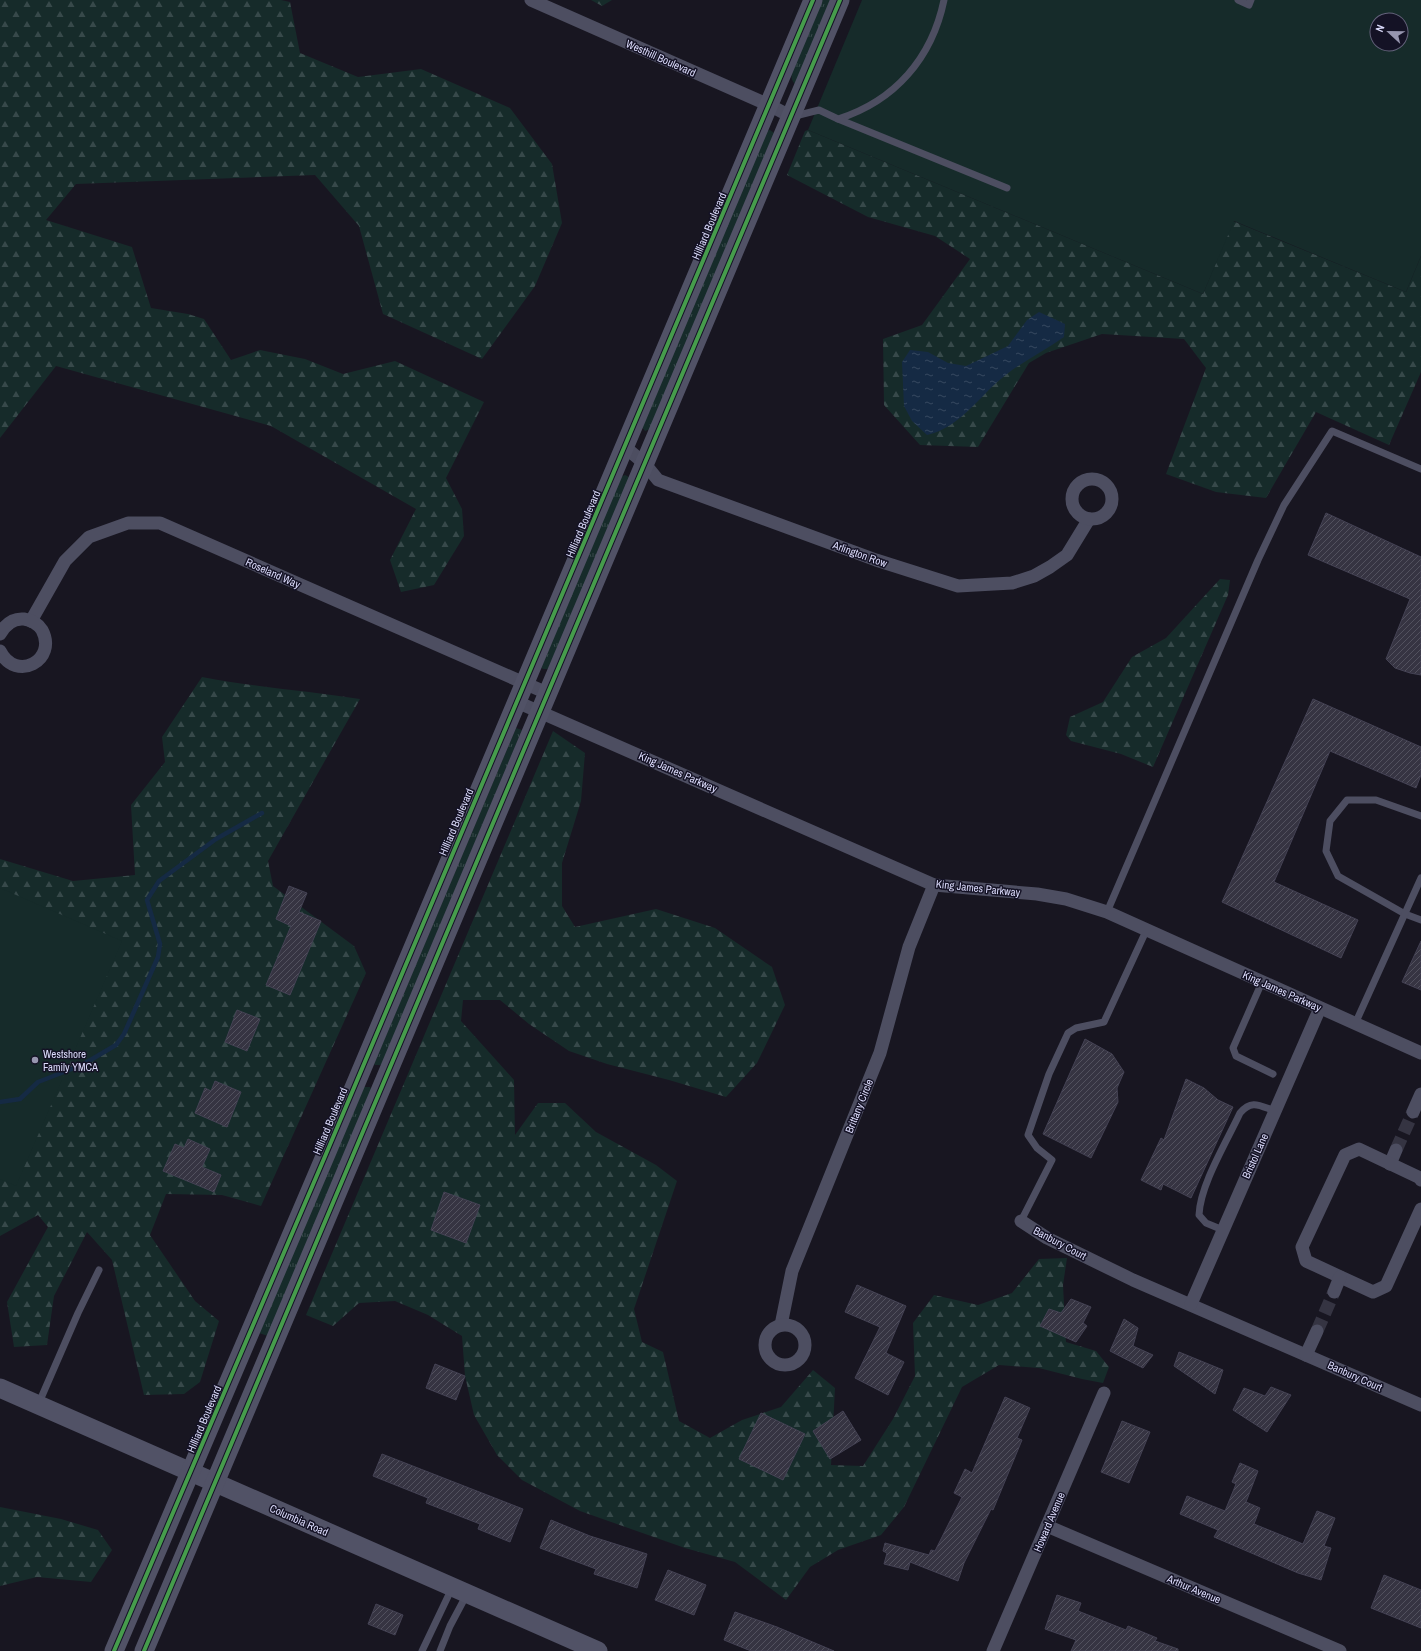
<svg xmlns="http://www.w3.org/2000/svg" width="1421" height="1651" viewBox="0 0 1421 1651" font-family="'Archivo Narrow',sans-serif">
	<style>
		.grass { fill: url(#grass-tufts) }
		.forest { fill: url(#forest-firs) }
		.park { fill: #162b2a; fill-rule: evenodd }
		.water { fill: url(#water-ripples) }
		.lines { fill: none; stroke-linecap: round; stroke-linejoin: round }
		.stream { stroke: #152a44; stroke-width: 4.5 }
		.building { fill: url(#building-hatch); stroke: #444254 }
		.minor-tunnel { stroke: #353442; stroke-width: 13; stroke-dasharray: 13 6; stroke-linecap: butt }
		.service { stroke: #4d4e61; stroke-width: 7 }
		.minor { stroke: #4d4e61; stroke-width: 13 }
		.secondary { stroke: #515266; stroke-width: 19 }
		.cycleway-casing { stroke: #141225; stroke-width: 6 }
		.cycleway { stroke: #469c4c; stroke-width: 4 }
		.poi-dot { fill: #9796af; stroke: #141225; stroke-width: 1.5 }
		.labels { text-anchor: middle; stroke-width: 3; stroke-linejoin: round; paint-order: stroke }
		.street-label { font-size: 11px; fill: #dbdbfb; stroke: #141225 }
		.poi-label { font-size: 11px; fill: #dbdbfb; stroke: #141225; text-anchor: start }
	</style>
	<defs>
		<pattern id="grass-tufts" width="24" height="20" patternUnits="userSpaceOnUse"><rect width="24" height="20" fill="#162b2a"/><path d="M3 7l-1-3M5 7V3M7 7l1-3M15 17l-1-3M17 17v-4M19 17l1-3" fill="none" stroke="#37494a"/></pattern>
		<pattern id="forest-firs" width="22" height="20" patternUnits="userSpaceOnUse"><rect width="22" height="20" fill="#162b2a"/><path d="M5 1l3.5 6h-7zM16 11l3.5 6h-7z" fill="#37494a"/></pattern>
		<pattern id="water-ripples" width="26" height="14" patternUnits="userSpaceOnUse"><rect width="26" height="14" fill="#152a44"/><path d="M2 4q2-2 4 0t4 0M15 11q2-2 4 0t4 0" fill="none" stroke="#364860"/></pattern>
		<pattern id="building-hatch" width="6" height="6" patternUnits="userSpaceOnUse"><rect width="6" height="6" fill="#363442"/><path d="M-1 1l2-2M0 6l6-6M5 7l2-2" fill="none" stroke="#52515e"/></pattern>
	</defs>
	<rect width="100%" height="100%" fill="#181621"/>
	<g class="grass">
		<path d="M822,0H832L796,85C791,81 791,76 792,71Z"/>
		<path d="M770,130L774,133L650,429L645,431L642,427L767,131Z"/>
		<path d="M625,475L629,477L628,482L548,669H544L541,668L621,477Z"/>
		<path d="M516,728L522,730L382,1065H375L374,1064Z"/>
		<path d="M364,1087H370L372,1091L268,1336L259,1333Z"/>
	</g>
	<g class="forest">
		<path d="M0,0H281L290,2L300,53L358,77L421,69L510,108L552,164L562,223L535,286L482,359L383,314L359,226L315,175L76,184L46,220L132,247L151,308L188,314L204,319L231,360L260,350L305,359L343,374L395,361L484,402L446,478L462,509L464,536L434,585L401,592L390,560L416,509L271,426L56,366L0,438Z"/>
		<path d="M591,0H612L602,6Z"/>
		<path d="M808,130L1203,294L1233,221L1406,292L1421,256V372L1389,445L1316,412L1266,498L1216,492L1166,474L1206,368L1184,339L1102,334L1046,353L1029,363L978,447L920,445L884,405L883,339L922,325L970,259L935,236L868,217L787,175L805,131Z"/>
		<path d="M1220,579L1230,580L1228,595L1153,767L1121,754L1071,741L1066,735L1070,717L1103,702L1132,657L1166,638Z"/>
		<path d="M202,677C254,687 307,691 360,699L268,861L273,886L354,946L366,973L261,1206L222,1195L166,1194L150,1235L195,1301L219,1321L200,1382L184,1394L144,1395L112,1260L87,1232L54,1296L47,1345L14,1347L7,1302L48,1227L38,1215L0,1236V859L73,881L135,875L131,805L165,762L162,737Z"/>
		<path d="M553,731L585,753L581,801L562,863V906L575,927L656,909L715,928L772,967L785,1005L757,1063L726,1097L669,1080L607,1064L569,1051L529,1024L500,1000H463L461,1021L514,1080L515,1135L538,1103H565L596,1132L656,1165L677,1181L634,1309L642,1342L663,1352L679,1421L710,1438L742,1420L781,1407L813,1370L835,1388L831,1465L863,1466L893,1419L915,1376L913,1323L934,1295L978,1305L1012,1293L1039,1259L1067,1258L1063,1285L1066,1342L1096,1351L1109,1367L1103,1383L1082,1379L1039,1368L999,1365L962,1387L904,1507L881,1535L838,1550L810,1567L786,1600L735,1562L685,1548L580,1511L522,1480L497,1455L474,1415L465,1376L462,1336L428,1315L395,1301L359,1303L333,1326L306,1315Z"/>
		<path d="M0,1507L61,1519L98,1530L112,1550L91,1582L37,1577L0,1586Z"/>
	</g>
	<g class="park">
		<path d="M862,0H1421V256L1406,292L1234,221L1203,294L808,130ZM1377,20H1401V44H1377Z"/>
		<path d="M0,888L122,941L16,1186L0,1179Z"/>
	</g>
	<path class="water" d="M1039,312L1065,324L1064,337C1046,350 1025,360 1007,374C980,394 962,427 927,435L912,421L904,406L902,362L910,350L928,352L948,363L966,366L1008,346L1027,320Z"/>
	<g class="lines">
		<path class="stream" d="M0,1102L20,1099L38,1082L82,1065L116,1045L124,1034L158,957L160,944L147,900L159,881L216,839L262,813"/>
	</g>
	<g class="building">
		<path d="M1326,513L1421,557V675L1410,673L1395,668L1386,659L1410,599L1308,555Z"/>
		<path d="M1313,699L1421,747V775L1416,788L1330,751L1274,882L1358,920L1341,958L1222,902Z"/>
		<path d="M289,886L307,893L299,912L321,921L290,995L266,985L291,926L276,919Z"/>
		<path d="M1421,941V990L1402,982Z"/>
		<path d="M237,1010L260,1019L247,1051L225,1042Z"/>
		<path d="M1085,1039L1112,1054L1124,1072L1117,1088L1118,1102L1091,1158L1043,1134Z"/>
		<path d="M1186,1079L1204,1088L1218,1100L1233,1107L1191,1198L1163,1184L1161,1190L1141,1180L1161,1138L1164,1140Z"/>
		<path d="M215,1081L241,1092L227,1127L195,1113L205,1088L211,1091Z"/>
		<path d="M188,1139L210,1149L202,1167L221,1175L214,1192L163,1171L175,1144L184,1148Z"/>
		<path d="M444,1192L480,1205L466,1243L431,1230Z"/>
		<path d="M857,1285L906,1306L886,1353L904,1362L888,1395L855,1378L880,1327L845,1312Z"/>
		<path d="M1071,1299L1091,1307L1083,1323L1087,1326L1076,1342L1040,1326L1049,1309L1061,1313Z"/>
		<path d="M1124,1319L1138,1328L1133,1346L1153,1355L1143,1368L1110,1351Z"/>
		<path d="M1179,1352L1223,1370L1215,1394L1174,1366Z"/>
		<path d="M435,1364L465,1376L456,1400L426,1388Z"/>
		<path d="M1271,1387L1291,1395L1267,1432L1233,1410L1244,1388L1265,1396Z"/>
		<path d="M1005,1397L1030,1408L1017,1438L1022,1440L1003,1486L993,1510L991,1509L964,1563L958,1581L910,1562L908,1570L884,1564L887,1553L883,1551L885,1543L929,1555L931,1550L935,1551L962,1497L954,1493L965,1469L972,1473Z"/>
		<path d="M843,1411L861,1440L830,1459L813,1431Z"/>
		<path d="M761,1413L805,1434L783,1480L739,1459Z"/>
		<path d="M1122,1421L1150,1432L1129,1483L1101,1472Z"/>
		<path d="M382,1454L523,1509L510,1542L478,1529L480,1524L426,1503L428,1498L373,1476Z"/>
		<path d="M1240,1463L1258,1471L1246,1502L1260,1508L1254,1524L1303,1544L1317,1511L1335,1518L1324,1546L1331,1548L1321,1580L1298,1573L1214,1537L1218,1530L1180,1514L1187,1496L1225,1511L1236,1484L1232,1482Z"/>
		<path d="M551,1520L590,1536L647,1554L637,1588L594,1574L596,1569L540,1548Z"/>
		<path d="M668,1570L706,1585L694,1615L655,1600Z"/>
		<path d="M1384,1575L1421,1590V1628L1371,1608Z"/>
		<path d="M1057,1595L1081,1603L1078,1611L1126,1630L1128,1626L1157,1638L1155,1641L1178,1649V1651H1071L1076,1640L1045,1629Z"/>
		<path d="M376,1604L403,1615L395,1635L368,1624Z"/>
		<path d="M735,1612L777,1627L834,1651H751L724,1640Z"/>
	</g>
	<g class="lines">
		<g class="minor-tunnel">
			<path d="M1396,1150L1413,1112"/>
			<path d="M1317,1331L1334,1292"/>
		</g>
		<g class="service">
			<path d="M1238,0L1249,5L1251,0"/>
			<path d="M795,116L819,110L838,119C895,101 932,58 944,0"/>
			<path d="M838,119L1007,188"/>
			<path d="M1421,816L1376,800H1347L1330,821L1326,851L1338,876L1405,914L1421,920"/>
			<path d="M1107,912L1258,560L1284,505L1332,431L1421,469"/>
			<path d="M1262,982L1233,1048L1236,1056L1273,1074"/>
			<path d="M1355,1024L1421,878"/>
			<path d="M1021,1221L1052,1160L1037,1148L1028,1135L1049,1074L1068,1033L1076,1028L1104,1022L1146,931"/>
			<path d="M1223,1230L1206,1223L1199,1215C1200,1185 1227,1141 1240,1113C1252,1099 1260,1106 1275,1111"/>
			<path d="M38,1405L78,1313L99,1270"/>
			<path d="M422,1651L452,1588"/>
			<path d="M440,1651L450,1626L467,1594"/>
		</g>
		<g class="minor">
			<path d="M531,0L769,105L790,116"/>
			<path d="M625,447L645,464L658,480L876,560L958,586L1012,583L1034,576L1050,567L1067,555L1089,519"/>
			<circle cx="1092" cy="499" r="20"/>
			<path d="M31,621L65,561L89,537L128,523H160L547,693"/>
			<path d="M0,634C5,625 13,618 24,619C31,620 38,624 42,630C58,660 16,683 0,651"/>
			<path d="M517,702L934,885L1037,894L1066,899L1107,912L1421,1053"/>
			<path d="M1413,1112L1421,1094"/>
			<path d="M1390,1164L1396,1150"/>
			<path d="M1421,1180L1420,1178L1359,1149L1345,1155L1302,1247L1306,1261L1373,1292L1386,1286L1421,1209"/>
			<path d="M1021,1221L1047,1238L1133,1280L1421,1405"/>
			<path d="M1334,1292L1340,1277"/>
			<path d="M1191,1304L1320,1008"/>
			<path d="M781,1325L792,1271L880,1053L909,947L934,885"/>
			<circle cx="785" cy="1345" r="20"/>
			<path d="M1306,1355L1317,1331"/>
			<path d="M1047,1526L1340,1651"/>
			<path d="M993,1651L1104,1393"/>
		</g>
		<g class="secondary">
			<path d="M0,1388L598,1651"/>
			<path d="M114,1651L326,1154L813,0"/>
			<path d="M144,1651L840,0"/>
		</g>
		<g class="cycleway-casing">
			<g id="cycleway">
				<path d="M114,1651L326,1154L813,0"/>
				<path d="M144,1651L840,0"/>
			</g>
		</g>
		<use href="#cycleway" class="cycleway"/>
	</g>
	<circle class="poi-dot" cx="35" cy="1060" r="4"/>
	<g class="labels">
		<g class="street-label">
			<text transform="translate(661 58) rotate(24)" y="4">Westhill Boulevard</text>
			<text transform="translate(709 226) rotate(-67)" y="4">Hilliard Boulevard</text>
			<text transform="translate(583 524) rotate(-67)" y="4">Hilliard Boulevard</text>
			<text transform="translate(860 554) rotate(20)" y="4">Arlington Row</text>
			<text transform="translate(273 573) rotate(24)" y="4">Roseland Way</text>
			<text transform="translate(678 772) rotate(24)" y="4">King James Parkway</text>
			<text transform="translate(456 822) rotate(-67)" y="4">Hilliard Boulevard</text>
			<text transform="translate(978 888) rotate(6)" y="4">King James Parkway</text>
			<text transform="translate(1282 991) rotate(24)" y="4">King James Parkway</text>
			<text transform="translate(859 1106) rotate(-68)" y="4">Brittany Circle</text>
			<text transform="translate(330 1121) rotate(-67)" y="4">Hilliard Boulevard</text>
			<text transform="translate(1255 1156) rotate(-66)" y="4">Bristol Lane</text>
			<text transform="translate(1060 1243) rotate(28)" y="4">Banbury Court</text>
			<text transform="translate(1355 1376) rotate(24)" y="4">Banbury Court</text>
			<text transform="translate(204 1419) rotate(-67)" y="4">Hilliard Boulevard</text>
			<text transform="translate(299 1520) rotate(24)" y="4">Columbia Road</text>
			<text transform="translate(1049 1522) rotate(-67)" y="4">Howard Avenue</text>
			<text transform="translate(1194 1589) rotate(23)" y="4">Arthur Avenue</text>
		</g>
		<g class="poi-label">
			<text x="43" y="1058">Westshore<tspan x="43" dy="13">Family YMCA</tspan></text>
		</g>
	</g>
	<g transform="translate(1389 32) rotate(292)"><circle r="19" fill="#141225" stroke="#64627b"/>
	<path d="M0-3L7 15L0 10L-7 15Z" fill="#9796af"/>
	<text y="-6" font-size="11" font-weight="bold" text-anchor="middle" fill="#dbdbfb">N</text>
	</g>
</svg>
